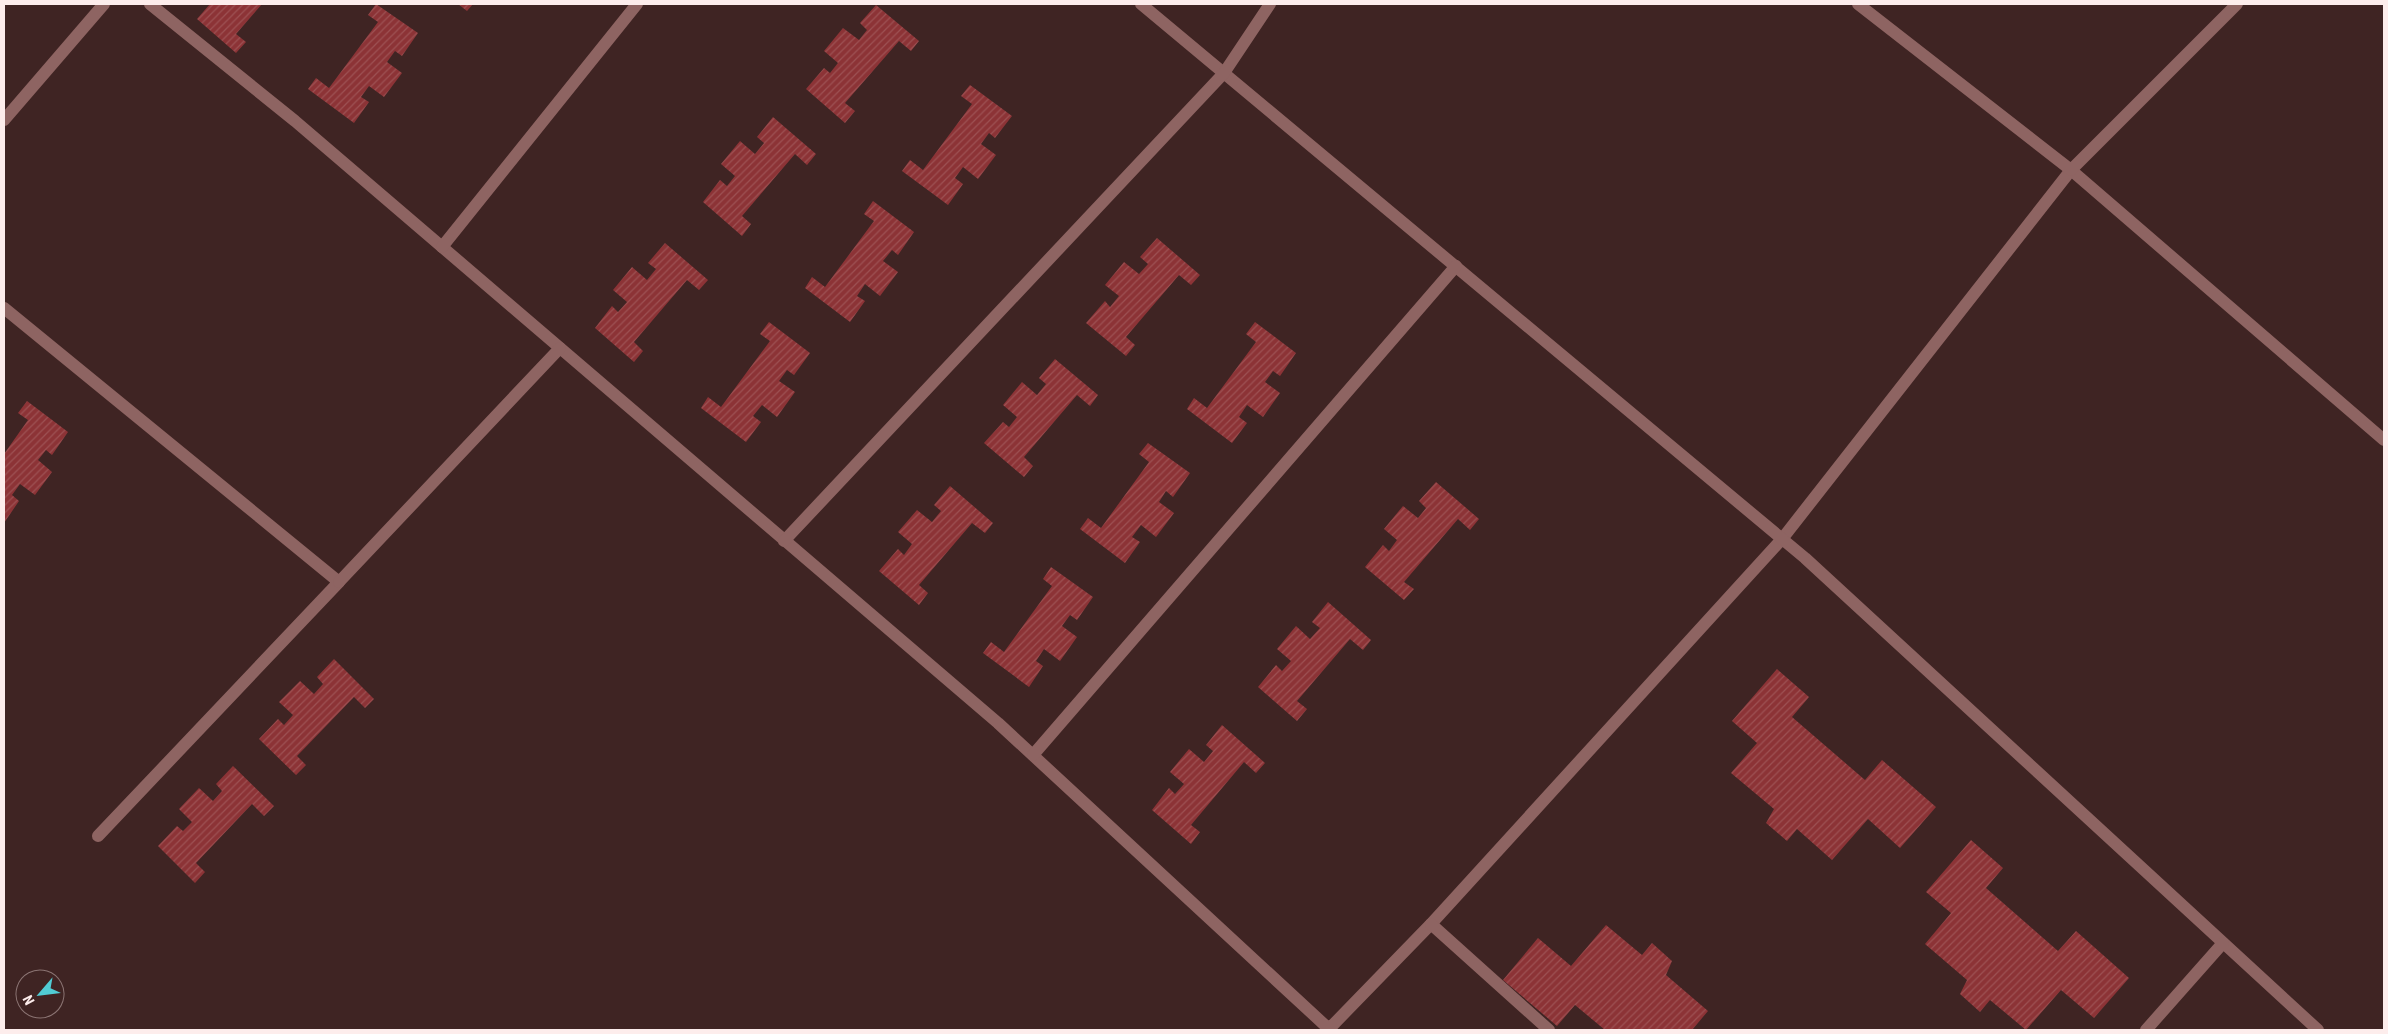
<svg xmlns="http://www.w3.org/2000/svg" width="2388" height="1034" viewBox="0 0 2388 1034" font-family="'Roboto Condensed',sans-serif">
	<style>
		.building { fill: url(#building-hatch) }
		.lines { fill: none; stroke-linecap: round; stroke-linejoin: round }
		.street { stroke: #8e6462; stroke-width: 12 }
	</style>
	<defs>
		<pattern id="building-hatch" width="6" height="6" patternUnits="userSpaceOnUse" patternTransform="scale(1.25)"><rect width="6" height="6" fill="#8c3336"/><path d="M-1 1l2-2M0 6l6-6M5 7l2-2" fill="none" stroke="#9d5153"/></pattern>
	</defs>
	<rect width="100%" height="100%" fill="#3f2423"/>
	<g class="building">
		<path d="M210,4H262L236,34L246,42L236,53L197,19Z"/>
		<path d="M376,4L418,33L402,56L395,51L387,62L402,73L384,97L369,86L361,97L369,102L354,123L308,89L316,78L329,88L378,22L368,15Z"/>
		<path d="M458,4H473L467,11Z"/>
		<path d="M876,5L919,41L911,51L899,41L845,103L855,111L845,123L806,89L824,68L830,73L838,63L824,51L843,28L859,40L867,30L860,23Z"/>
		<path d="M970,85L1012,116L995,138L989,133L981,144L996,155L978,179L963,167L955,178L963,184L948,205L902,171L910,160L923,170L972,104L961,96Z"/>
		<path d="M773,117L816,154L807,165L795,154L742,216L751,224L742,236L703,202L720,180L727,186L735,176L721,164L740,141L755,154L764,143L757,137Z"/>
		<path d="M873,201L914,232L898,255L892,250L883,261L898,272L880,296L865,284L857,296L865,301L850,322L805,288L812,277L825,287L874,221L864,214Z"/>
		<path d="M1157,238L1200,275L1191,285L1179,275L1126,337L1135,345L1126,356L1086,323L1105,301L1110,307L1119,296L1105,285L1124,262L1139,274L1148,264L1140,257Z"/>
		<path d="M665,243L708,280L699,290L687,280L634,342L643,351L634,362L595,328L612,306L618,312L627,302L613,290L632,267L647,280L656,269L648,263Z"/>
		<path d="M769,322L810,353L794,375L787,370L779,381L795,392L777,417L762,405L753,416L761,422L746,442L701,408L708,397L721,407L770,341L760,334Z"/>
		<path d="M1255,322L1296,353L1280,376L1273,371L1265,382L1280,393L1263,417L1247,405L1239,417L1247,423L1232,443L1187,409L1194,398L1207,408L1256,342L1246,334Z"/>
		<path d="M1055,359L1098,395L1090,406L1077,395L1024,457L1033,466L1024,477L984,443L1003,422L1009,427L1017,417L1003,405L1022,382L1037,395L1046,384L1039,378Z"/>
		<path d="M27,401L68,432L52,455L46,450L38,460L52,472L35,495L20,484L12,495L19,501L4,523V454L28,420L18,413Z"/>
		<path d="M1148,443L1190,473L1173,497L1166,491L1159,502L1174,513L1156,537L1141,525L1132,537L1140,542L1125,563L1080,529L1088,518L1101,528L1149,462L1139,454Z"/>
		<path d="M1436,482L1479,519L1470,530L1458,519L1404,582L1414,589L1404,600L1365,567L1383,545L1389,551L1397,540L1384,529L1403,506L1418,518L1426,508L1419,501Z"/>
		<path d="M950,486L993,523L985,533L972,523L919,585L928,593L919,605L879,571L898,549L904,555L912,544L898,532L917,510L932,522L941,511L934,505Z"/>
		<path d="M1051,567L1093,597L1077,620L1070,615L1062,626L1077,637L1060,661L1044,649L1036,661L1043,666L1029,687L983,653L991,642L1004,652L1052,586L1043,579Z"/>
		<path d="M1328,602L1371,640L1363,650L1350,639L1297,701L1307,709L1297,721L1258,687L1276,665L1282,671L1291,661L1277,649L1296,626L1310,639L1320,628L1312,622Z"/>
		<path d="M334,659L374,699L365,708L354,697L297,756L306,765L296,775L259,739L278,719L284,725L293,715L279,702L300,681L314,694L323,684L317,677Z"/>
		<path d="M1777,669L1809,697L1792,717L1865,780L1882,760L1936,807L1900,848L1868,819L1832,860L1797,829L1787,841L1766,823L1774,809L1731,773L1757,743L1732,721Z"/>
		<path d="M1222,725L1265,763L1256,773L1244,762L1191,825L1200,832L1191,844L1152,810L1169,788L1175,794L1184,784L1170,772L1189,749L1204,762L1213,751L1206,745Z"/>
		<path d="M233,766L274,806L264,816L252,804L196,863L205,872L195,883L158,846L177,826L183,831L192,822L179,809L199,788L213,801L222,791L216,784Z"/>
		<path d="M1971,840L2003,868L1986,888L2058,951L2076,931L2129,978L2094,1018L2061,990L2026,1030L1990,1000L1980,1012L1960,994L1967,980L1925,944L1951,913L1926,892Z"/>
		<path d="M1606,925L1642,955L1652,943L1672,961L1666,975L1708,1011L1692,1030H1605L1575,1005L1557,1026L1503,980L1538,938L1571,966Z"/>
	</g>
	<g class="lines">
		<g class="street">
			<path d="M150,4L295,121L998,723L1329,1029L1431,924L1782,539L2071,170L2384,440"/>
			<path d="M1141,4L1805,558L2318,1030"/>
			<path d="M1858,4L2071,170L2237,4"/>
			<path d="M4,120L104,4"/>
			<path d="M442,247L637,4"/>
			<path d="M4,308L339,582L98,836"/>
			<path d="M784,541L1224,73L1270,4"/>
			<path d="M339,582L560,348"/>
			<path d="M1033,755L1456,266"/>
			<path d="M1431,924L1549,1030"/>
			<path d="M2146,1030L2223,943"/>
		</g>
	</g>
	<rect width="2388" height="1034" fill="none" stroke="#fdedec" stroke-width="10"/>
	<g transform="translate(40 994) rotate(242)"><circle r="24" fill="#3f2423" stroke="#8b7473"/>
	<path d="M0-4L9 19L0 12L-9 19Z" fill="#51ccd4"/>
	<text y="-8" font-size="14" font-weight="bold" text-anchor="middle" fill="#fdedec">N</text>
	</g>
</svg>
